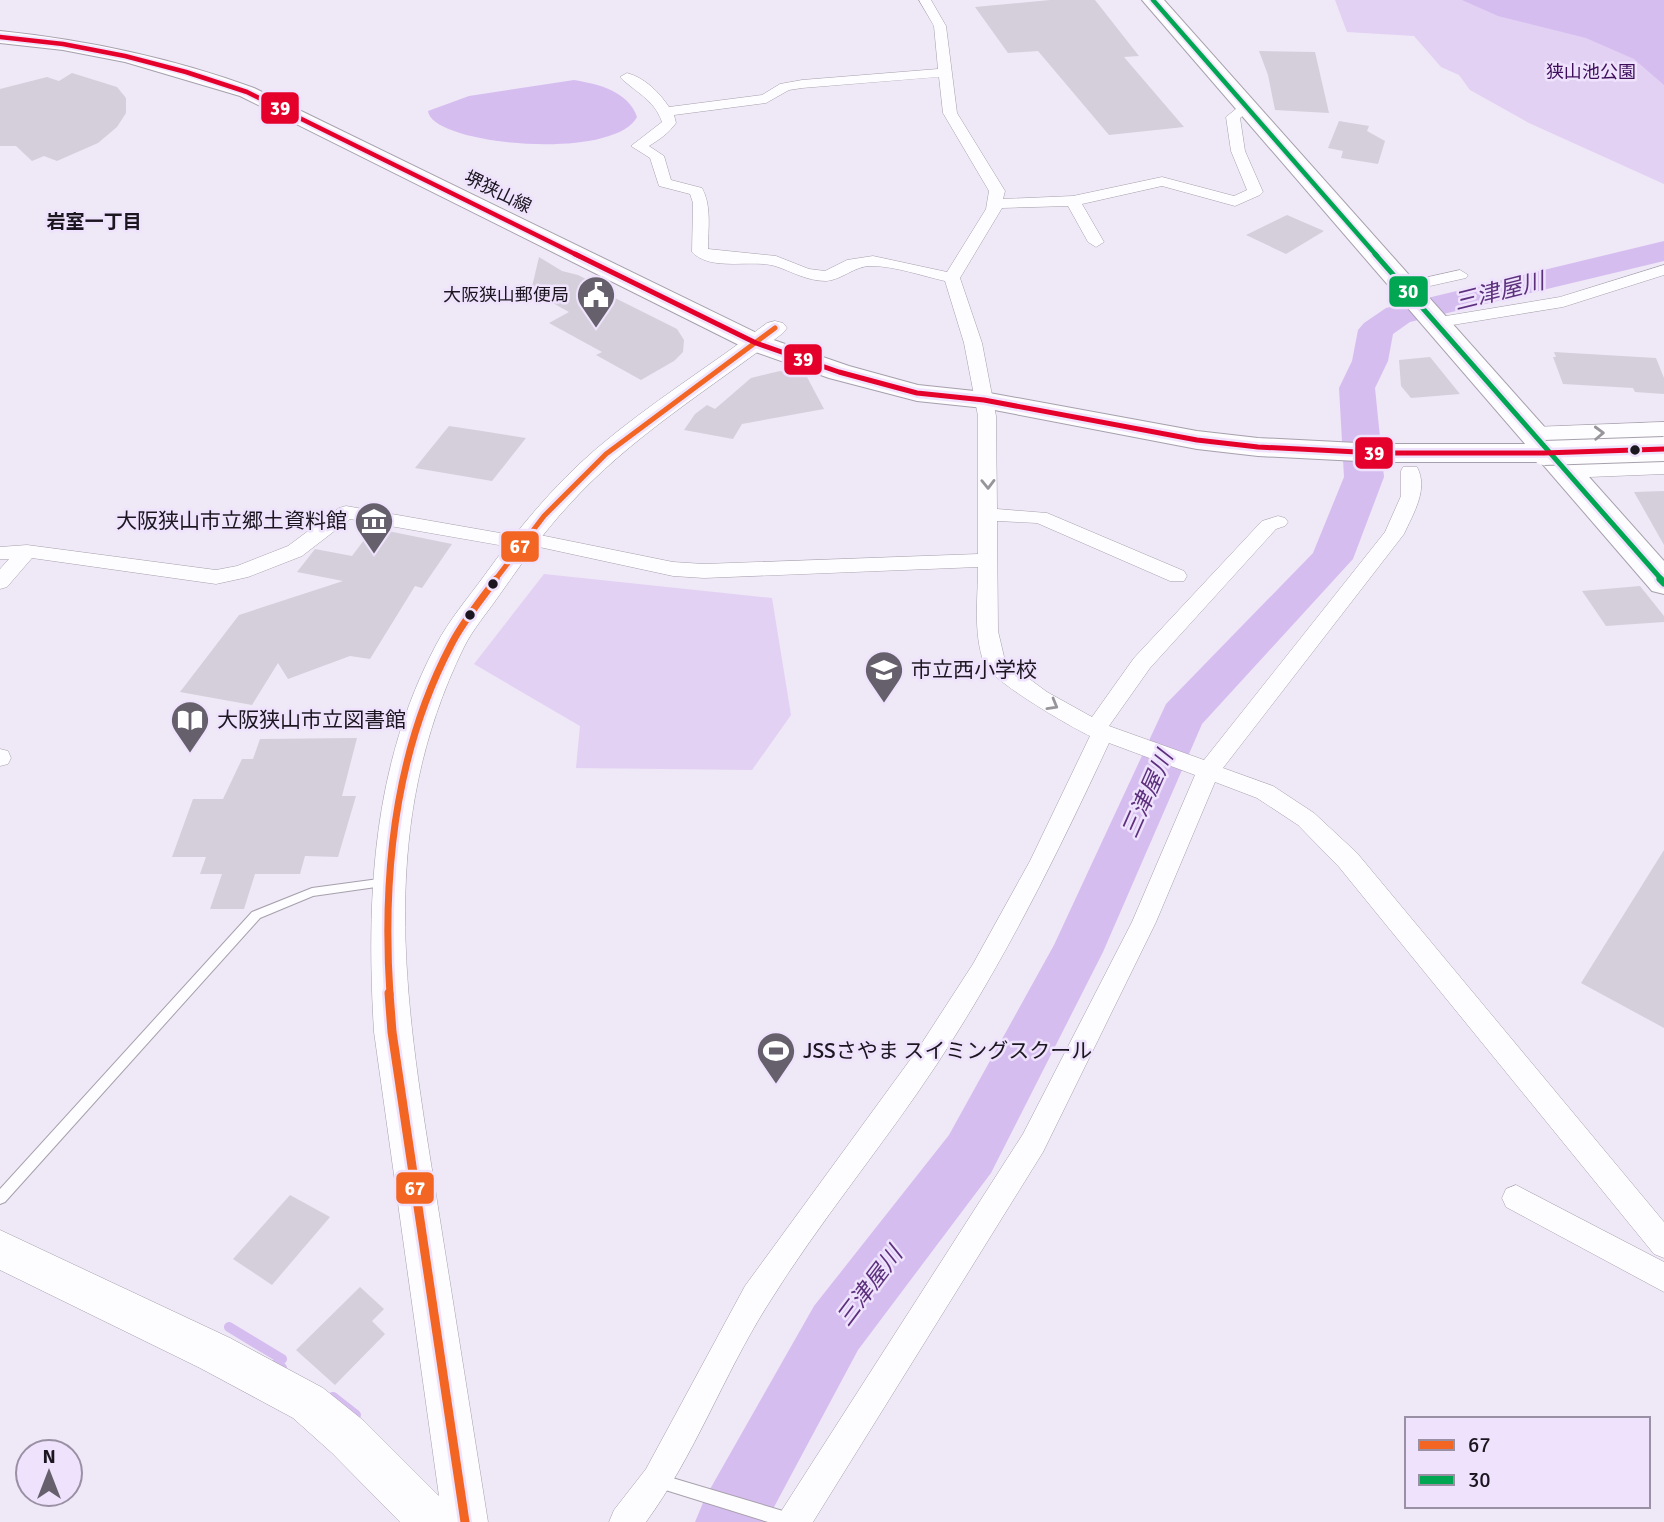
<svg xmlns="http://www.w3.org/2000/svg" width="1664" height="1522" viewBox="0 0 1664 1522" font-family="Signika,'Noto Sans JP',sans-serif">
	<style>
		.green { fill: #e2d1f3 }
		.water { fill: #d6bdef }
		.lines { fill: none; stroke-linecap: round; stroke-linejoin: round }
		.stream { stroke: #d6bdef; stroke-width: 10 }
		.river { fill: #d6bdef; fill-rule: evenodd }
		.building { fill: #d5cfdb }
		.lane-casing { stroke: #a6a0ac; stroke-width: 2 }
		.street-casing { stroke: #a6a0ac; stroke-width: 1 }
		.secondary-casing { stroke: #a6a0ac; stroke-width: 1 }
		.primary-casing { stroke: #a6a0ac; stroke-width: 2 }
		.highway-casing { stroke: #a6a0ac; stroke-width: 2 }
		.lane { fill: #fdfcfe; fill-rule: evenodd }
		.street { fill: #fdfcfe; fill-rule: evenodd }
		.secondary { fill: #fdfcfe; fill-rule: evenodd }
		.primary { fill: #fdfcfe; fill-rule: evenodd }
		.highway { fill: #fdfcfe; fill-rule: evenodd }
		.secondary-bridge-casing { stroke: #a6a0ac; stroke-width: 26; stroke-linecap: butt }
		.secondary-bridge { stroke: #fdfcfe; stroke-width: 24 }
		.bus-1-far2-casing { stroke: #efe2fd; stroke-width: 10 }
		.bus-1-far1-casing { stroke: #efe2fd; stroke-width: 12 }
		.bus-1-casing { stroke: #efe2fd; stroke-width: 14 }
		.bus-2-far2-casing { stroke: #efe2fd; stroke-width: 8 }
		.bus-2-far1-casing { stroke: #efe2fd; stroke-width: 10 }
		.bus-2-casing { stroke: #efe2fd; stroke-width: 12 }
		.bus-3-far1-casing { stroke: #efe2fd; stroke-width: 8 }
		.bus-3-casing { stroke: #efe2fd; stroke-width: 10 }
		.bus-1-far2 { stroke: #f26522; stroke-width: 5 }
		.bus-1-far1 { stroke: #f26522; stroke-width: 7 }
		.bus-1 { stroke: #f26522; stroke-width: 9 }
		.bus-2-far2 { stroke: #00a651; stroke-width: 4.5 }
		.bus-2-far1 { stroke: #00a651; stroke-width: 5 }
		.bus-2 { stroke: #00a651; stroke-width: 7 }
		.bus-3-far1 { stroke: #e4002b; stroke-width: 4.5 }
		.bus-3 { stroke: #e4002b; stroke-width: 5 }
		.oneway { stroke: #97949a }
		.bus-dot { fill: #1b161f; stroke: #efe2fd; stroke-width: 2.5 }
		.labels { text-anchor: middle; stroke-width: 5; stroke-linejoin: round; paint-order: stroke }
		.far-park-label { font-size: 18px; fill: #3e0e5b; stroke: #efe2fd }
		.far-street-label { font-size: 18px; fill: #1b161f; stroke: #efe2fd }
		.far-poi-label { font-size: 18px; fill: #1b161f; stroke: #efe2fd; text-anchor: end }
		.far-neighbourhood-label { font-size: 19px; font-weight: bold; fill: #1b161f; stroke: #efe2fd }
		.poi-label { font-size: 21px; fill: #1b161f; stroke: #efe2fd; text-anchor: start }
		.water-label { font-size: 23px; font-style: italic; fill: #5c307d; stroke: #efe2fd }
		.line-badge { stroke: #efe2fd; stroke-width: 2.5 }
		.badge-label { font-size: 19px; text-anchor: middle; font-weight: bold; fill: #fff }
	</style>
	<rect width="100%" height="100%" fill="#efe8f7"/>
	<g class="green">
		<path d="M1335,0H1664V184L1529,123L1470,90L1459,75L1441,67L1414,36L1347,32Z"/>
		<path d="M544,574L772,598L791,715L752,770L576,768L580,726L474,664Z"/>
	</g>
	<g class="water">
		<path d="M1462,0H1664V85L1634,59L1586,38L1498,16Z"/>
		<path d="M574,80C598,84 628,91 637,117C613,162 431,145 428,111L469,96Z"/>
	</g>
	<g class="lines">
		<g class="stream">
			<path d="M229,1327L282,1359L276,1364L282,1368"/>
			<path d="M333,1397L356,1415"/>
		</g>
		<path class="river" d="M1664,241V261L1410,322L1393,334L1388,361L1375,388L1384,477L1353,559L1202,724L1103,952L991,1173L858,1350L766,1522H695L705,1498L814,1306L949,1135L1054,945L1166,704L1313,553L1344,477L1339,388L1352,361L1358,330L1364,323L1386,308Z"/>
	</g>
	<g class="building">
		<path d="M1050,0H1095L1139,56L1124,57L1184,127L1109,135L1038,51L1008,53L975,7Z"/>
		<path d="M1259,51L1315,52L1329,113L1275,110L1268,75Z"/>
		<path d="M72,73L117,87L126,98V113L117,127L98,143L57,161L44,156L32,161L16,146H0V89L47,77L59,81Z"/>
		<path d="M1339,121L1369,126L1367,131L1385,141L1378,164L1341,158L1343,151L1328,148Z"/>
		<path d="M1287,215L1324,231L1286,254L1246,235Z"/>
		<path d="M539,257L562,271L578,275L609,291L605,293L677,329L684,340L683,352L674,361L641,380L596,355L602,352L549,323L569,312L531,291Z"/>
		<path d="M1554,352L1656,358L1664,378V394L1635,392L1633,388L1563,384L1553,357H1556Z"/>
		<path d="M1430,357L1460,394L1411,398L1401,386L1399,360Z"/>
		<path d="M780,371L807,377L824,409L742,424L733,439L684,430L695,414L707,405L715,409L751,378Z"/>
		<path d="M449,426L482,431L526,438L492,481L415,468Z"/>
		<path d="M1664,491V545L1634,492Z"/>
		<path d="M373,528L452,544L422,588L415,586L370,659L350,656L288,679L278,663L252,705L180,692L239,615L343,581L297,572L315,549L352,556Z"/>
		<path d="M1640,586L1664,616V622L1606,626L1582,591Z"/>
		<path d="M357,738L342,796H356L338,857L305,856L300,874H255L244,909H210L222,874H200L206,857H172L193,799H223L242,759H253L260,739Z"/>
		<path d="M1664,850V1028L1581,983Z"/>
		<path d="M290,1195L330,1217L272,1285L233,1259Z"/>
		<path d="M360,1287L384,1309L372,1321L385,1334L335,1385L296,1350Z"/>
	</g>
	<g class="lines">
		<g class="lane-casing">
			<g id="lane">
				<path d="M386,878L390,879L392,882L390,885L313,896L260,918L5,1202L0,1204V1189L252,912L312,888Z"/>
				<path d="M659,1474L793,1514L798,1517L801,1522H768L659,1488L654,1486L652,1481L654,1476Z"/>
			</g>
		</g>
		<g class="street-casing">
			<g id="street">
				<path d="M919,0H931L946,26L957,113L1005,191L1003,199L1073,196L1162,177L1234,196L1247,190L1231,151L1226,117L1242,104H1252L1254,107L1240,118L1245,151L1263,192L1260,195L1235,206L1162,186L1082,204L1104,242L1096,247L1088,242L1068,206L1002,208L960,278L982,343L996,416L997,509L1047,513L1184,571L1187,576L1184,581H1170L1037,523L997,521L998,631L1005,661L1047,692L1092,717L1134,658L1262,521L1278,516L1285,518L1288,522L1285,526L1276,529L1150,668L1109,726L1204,760L1385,532L1401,496V471L1403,467H1417C1429,489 1413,514 1404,534L1223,768L1273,786L1314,813L1357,853L1664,1222V1258L1654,1254L1339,867L1298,825L1257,798L1215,782L1156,922L1043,1152L813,1522H777L782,1510L1023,1134L1132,922L1195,775L1109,743C1058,853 1004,962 937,1064C883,1146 819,1222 767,1306C723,1376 695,1455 646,1522H609L614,1510L646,1469L745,1286L918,1049L973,964L1030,861L1090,736C1071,727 991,681 984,663C973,633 978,598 978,567L704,578L673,576L530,545L522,549L350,519L302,556L248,577L216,584L32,558L7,587L0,589V569L9,559H0V547L27,545L216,570L237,566L288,546L339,508L346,506L517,536L525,532L673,562L704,564L978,554V416L964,343L945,281C922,276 895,266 871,266C854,266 842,280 826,281C807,281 793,272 775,266C751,259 711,272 692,252L693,203L690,194L659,186L650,158L631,146L662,122C654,99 636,93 620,77L627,73C645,78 659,92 669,107L762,95L780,84L802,80L938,69L934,26ZM939,77L943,113L989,191L986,209L947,272L873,256L847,260L825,271L809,269L776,256L708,249C708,229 712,206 702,188L671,180L664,156L649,146C660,139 668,134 676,123L674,115L766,103L789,90L802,88Z"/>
				<path d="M1664,265V275L1563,307L1434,328L1426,323L1434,318L1560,297Z"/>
				<path d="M1460,270L1468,275L1466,278L1403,292L1395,287L1397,284Z"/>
				<path d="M0,749L8,751L11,758L8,764L0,766Z"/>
				<path d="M1516,1185L1664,1262V1292L1506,1207L1502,1198L1506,1189Z"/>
			</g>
		</g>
		<g class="secondary-casing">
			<g id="secondary">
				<path d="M775,321L783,323L787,328L783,333C710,389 630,437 568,506C542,534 520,566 498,597C487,613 473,629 464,647C377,825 404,995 434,1182C452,1295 470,1409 488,1522H400L332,1453L293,1418L200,1368L0,1270V1230L230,1338L323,1388L364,1421L439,1496L374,1032C366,898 372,766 436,645C449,620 468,598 484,576C517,530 553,486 596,449C650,403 710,366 767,323Z"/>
				<path d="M1664,422V438L1534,443L1525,440L1521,435L1525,430L1534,427Z"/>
				<path d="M1664,458V474L1564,478L1555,476L1551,470L1555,464L1564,462Z"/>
			</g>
		</g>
		<g class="primary-casing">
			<path id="primary" d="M0,31C87,40 172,58 254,88L765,337L849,366L918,385L984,392L1197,431L1258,438L1377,444H1544L1554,447L1558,453L1554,459L1544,462H1377L1258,456L1197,449L984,408L917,401L829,378L747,349L240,96L125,62L63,50L0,43Z"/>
		</g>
		<g class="highway-casing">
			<path id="highway" d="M1142,0H1164L1664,561V594L1652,591Z"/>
		</g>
		<use href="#lane" class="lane"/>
		<use href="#street" class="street"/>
		<use href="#secondary" class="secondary"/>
		<use href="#primary" class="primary"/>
		<use href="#highway" class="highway"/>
		<g class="secondary-bridge-casing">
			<path id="secondary-bridge" d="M1544,453L1664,449"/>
		</g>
		<use href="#secondary-bridge" class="secondary-bridge"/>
		<g class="bus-1-far2-casing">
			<path id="bus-1-far2" d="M495,580L544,516L606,454L775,328"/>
		</g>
		<g class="bus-1-far1-casing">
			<path id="bus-1-far1" d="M390,995C382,875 394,753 451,645C463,621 481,600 496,579"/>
		</g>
		<g class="bus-1-casing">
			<path id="bus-1" d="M389,993L392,1032L465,1522"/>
		</g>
		<g class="bus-2-far2-casing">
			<path id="bus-2-far2" d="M1153,0L1377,256"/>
		</g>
		<g class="bus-2-far1-casing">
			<path id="bus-2-far1" d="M1375,254L1662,580"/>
		</g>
		<g class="bus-2-casing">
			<path id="bus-2" d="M1660,579L1664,583"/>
		</g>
		<g class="bus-3-far1-casing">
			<path id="bus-3-far1" d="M0,37L63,44L125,56L186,72L247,92L579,256"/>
		</g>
		<g class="bus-3-casing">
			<path id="bus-3" d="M575,254L756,343L839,372L917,393L984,400L1197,440L1258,447L1377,453H1544L1664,449"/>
		</g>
		<use href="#bus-1-far2" class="bus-1-far2"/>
		<use href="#bus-1-far1" class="bus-1-far1"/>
		<use href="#bus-1" class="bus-1"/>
		<use href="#bus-2-far2" class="bus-2-far2"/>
		<use href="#bus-2-far1" class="bus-2-far1"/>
		<use href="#bus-2" class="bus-2"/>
		<use href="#bus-3-far1" class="bus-3-far1"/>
		<use href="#bus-3" class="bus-3"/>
	</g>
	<defs><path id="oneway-chevron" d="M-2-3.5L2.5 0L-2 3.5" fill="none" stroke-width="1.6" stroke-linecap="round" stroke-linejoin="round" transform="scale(1.75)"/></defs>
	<g class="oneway">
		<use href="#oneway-chevron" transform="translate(1599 433) rotate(-2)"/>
		<use href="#oneway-chevron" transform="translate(988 484) rotate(89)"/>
		<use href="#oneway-chevron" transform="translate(1053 705) rotate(30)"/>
	</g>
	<defs>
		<g id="civic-pin" transform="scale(2.0125)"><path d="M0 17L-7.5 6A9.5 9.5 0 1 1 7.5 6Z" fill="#65606b" stroke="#efe2fd"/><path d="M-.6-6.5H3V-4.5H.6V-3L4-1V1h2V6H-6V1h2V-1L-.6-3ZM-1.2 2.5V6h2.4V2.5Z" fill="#fff"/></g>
		<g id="museum-pin" transform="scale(2.0125)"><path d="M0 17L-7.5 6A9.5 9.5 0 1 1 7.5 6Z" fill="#65606b" stroke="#efe2fd"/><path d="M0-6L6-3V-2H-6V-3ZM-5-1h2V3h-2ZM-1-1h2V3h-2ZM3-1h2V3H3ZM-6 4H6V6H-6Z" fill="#fff"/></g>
		<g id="school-pin" transform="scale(2.0125)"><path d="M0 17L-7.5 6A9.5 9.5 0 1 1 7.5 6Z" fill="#65606b" stroke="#efe2fd"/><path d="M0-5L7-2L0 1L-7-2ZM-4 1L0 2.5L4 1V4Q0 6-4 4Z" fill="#fff"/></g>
		<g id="library-pin" transform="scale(2.0125)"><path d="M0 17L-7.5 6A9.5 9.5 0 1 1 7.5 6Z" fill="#65606b" stroke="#efe2fd"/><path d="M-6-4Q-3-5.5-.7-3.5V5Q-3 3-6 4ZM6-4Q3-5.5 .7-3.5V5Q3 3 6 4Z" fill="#fff"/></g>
		<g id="stadium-pin" transform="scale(2.0125)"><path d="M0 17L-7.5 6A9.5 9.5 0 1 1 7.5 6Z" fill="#65606b" stroke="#efe2fd"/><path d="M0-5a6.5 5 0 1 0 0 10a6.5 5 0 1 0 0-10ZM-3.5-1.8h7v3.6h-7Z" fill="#fff"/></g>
	</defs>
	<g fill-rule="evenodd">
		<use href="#civic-pin" x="596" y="295"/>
		<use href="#museum-pin" x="374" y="521"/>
		<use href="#school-pin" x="884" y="670"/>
		<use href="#library-pin" x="190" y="720"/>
		<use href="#stadium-pin" x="776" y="1051"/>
	</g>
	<g class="bus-dot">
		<circle cx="1635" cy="450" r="6"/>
		<circle cx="493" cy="584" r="6"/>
		<circle cx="470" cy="615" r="6"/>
	</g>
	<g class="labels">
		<g class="far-park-label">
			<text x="1591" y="78">狭山池公園</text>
		</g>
		<g class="far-street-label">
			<text transform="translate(498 192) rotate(26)" y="6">堺狭山線</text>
		</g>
		<g class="far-poi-label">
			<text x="569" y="301">大阪狭山郵便局</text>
		</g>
		<g class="far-neighbourhood-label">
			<text x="94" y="228">岩室一丁目</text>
		</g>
		<g class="poi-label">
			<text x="347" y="528" text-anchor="end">大阪狭山市立郷土資料館</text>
			<text x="911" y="677">市立西小学校</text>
			<text x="217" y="727">大阪狭山市立図書館</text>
			<text x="803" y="1058">JSSさやま スイミングスクール</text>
		</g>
		<g class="water-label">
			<text transform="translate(1499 291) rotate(-14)" y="8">三津屋川</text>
			<text transform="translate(1147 794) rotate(-66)" y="8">三津屋川</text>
			<text transform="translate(869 1286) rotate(-53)" y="8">三津屋川</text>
		</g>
	</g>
	<g class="line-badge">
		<rect x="260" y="91" width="40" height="34" rx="7" fill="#e4002b"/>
		<rect x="1388" y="275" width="41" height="33" rx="7" fill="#00a651"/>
		<rect x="783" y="343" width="40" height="33" rx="7" fill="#e4002b"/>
		<rect x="1354" y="436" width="40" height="34" rx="7" fill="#e4002b"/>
		<rect x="500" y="530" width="40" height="33" rx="7" fill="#f26522"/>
		<rect x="395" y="1171" width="40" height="34" rx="7" fill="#f26522"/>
	</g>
	<g class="badge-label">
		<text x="280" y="115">39</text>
		<text x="1408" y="298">30</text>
		<text x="803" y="366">39</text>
		<text x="1374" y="460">39</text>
		<text x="520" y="553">67</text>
		<text x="415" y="1195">67</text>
	</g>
	<rect x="1405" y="1417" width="245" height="91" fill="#efe2fd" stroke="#9a90a4" stroke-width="2"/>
	<rect x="1419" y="1440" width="35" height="10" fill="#f26522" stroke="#9a90a4" stroke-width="2"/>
	<text x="1468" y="1452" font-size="21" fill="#1b161f">67</text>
	<rect x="1419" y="1475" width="35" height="10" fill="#00a651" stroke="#9a90a4" stroke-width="2"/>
	<text x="1468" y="1487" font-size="21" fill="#1b161f">30</text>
	<g transform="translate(49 1473)"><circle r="33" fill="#efe2fd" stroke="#9a90a4" stroke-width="2"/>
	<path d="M0-5L12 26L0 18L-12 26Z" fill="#65606b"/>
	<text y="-10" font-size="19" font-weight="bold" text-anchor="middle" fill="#1b161f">N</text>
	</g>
</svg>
